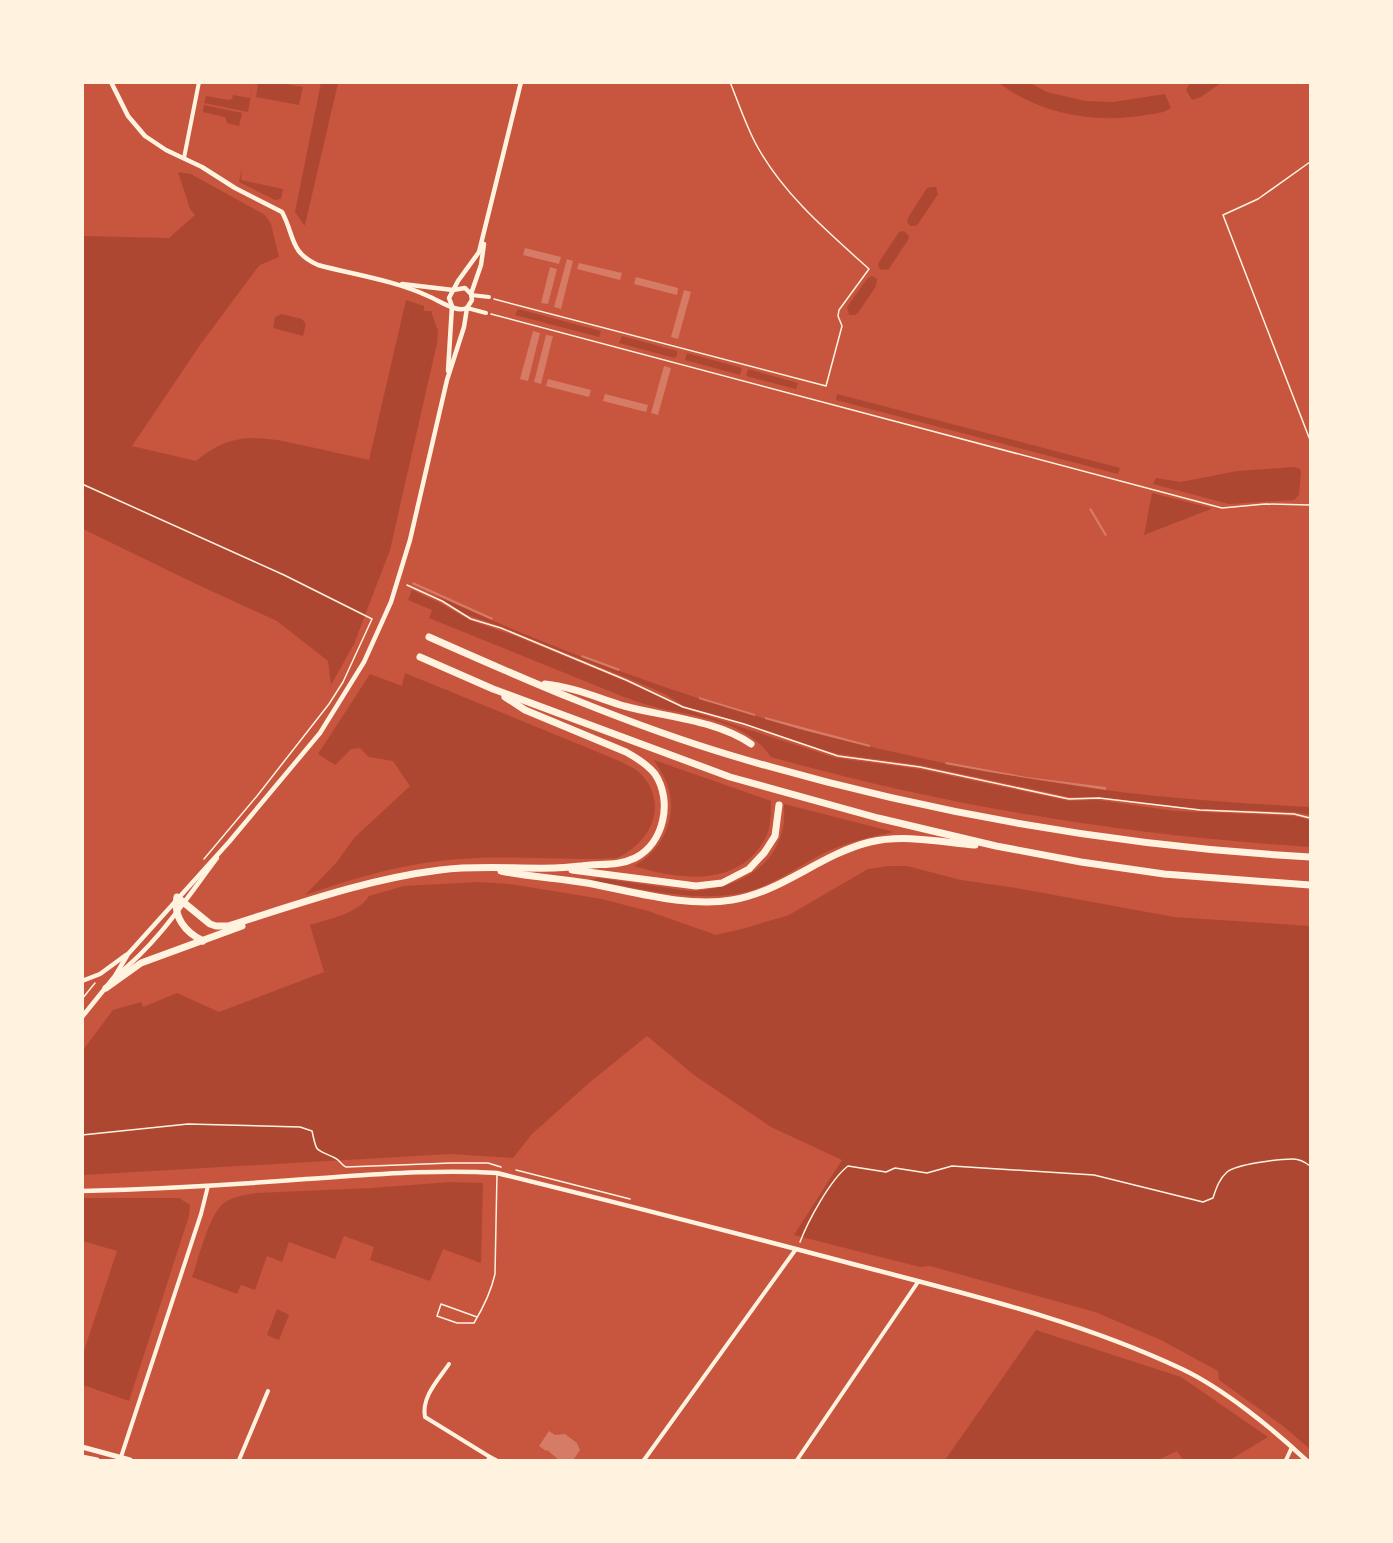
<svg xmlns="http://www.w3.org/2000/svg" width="1393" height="1543" viewBox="0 0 1393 1543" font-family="'Noto Sans',sans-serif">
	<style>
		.green { fill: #ae4732 }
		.building { fill: #d67c66 }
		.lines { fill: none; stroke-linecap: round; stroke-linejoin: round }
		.path { stroke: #fff3e0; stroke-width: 1.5 }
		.service { stroke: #fff3e0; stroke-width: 1.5 }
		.minor { stroke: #fff3e0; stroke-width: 4 }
		.tertiary { stroke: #fff3e0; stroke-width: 4.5 }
		.secondary { stroke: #fff3e0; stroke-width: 5 }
		.motorway { stroke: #fff3e0; stroke-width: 7 }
	</style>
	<rect width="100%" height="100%" fill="#c8553d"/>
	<g class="green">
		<path d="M253,83L248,112L204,103L206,96L228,100L232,99L233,95L250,98Z"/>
		<path d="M258,83H280L303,87L299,105L256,97Z"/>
		<path d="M321,83H338L305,225H304L295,212Z"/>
		<path d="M999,83H1030L1047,92L1085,101L1113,102L1165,94L1171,108C1164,113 1154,114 1145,115C1095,124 1040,114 999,83Z"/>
		<path d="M1190,83V82L1221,83L1201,97L1192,100L1186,90Z"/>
		<path d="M204,105L242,113L239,126L227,123L225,117L203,112Z"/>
		<path d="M242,167L241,180L283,189L281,199L275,200L239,182Z"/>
		<path d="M178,172L191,174L265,215L271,224L279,257L260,265L255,271L200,345L132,446L196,461C232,430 262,436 306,446C327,451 348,455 369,460L406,300L424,306V311H431L438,331L437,343L390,550L354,644L331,685L328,661L277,621L194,583L83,529V236L169,238L195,215L190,209Z"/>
		<path d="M931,187H936L938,194L918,224L915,226H910L907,222L909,216L927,188Z"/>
		<path d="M904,231L909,236L908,240L889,269L881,270L878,266L879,262L899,232Z"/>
		<path d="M872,276L877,279L876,286L858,313L855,315H849L847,307L867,279Z"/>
		<path d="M518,309L601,331L599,337L515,315Z"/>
		<path d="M281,314L302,319L306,324L303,336L273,328L275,317Z"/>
		<path d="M622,336L677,351V356L674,358L619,343Z"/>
		<path d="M687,353L742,368L740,375L685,360Z"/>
		<path d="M748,369L798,383L796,389L746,376Z"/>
		<path d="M837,394L1120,468L1118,474L836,400Z"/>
		<path d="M1295,467L1300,469L1301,472L1299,495L1294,500L1229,504L1153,484L1156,478L1181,482L1237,471Z"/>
		<path d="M1152,493L1211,508V509L1144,535Z"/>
		<path d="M412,590L440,603L469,620L518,637L663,697L682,708L836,758L918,769L1069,801L1097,800L1175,811L1293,816L1310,820V847C1128,835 948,807 771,757C747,721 698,717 659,708C647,705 635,701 624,697L429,618L432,610L408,600Z"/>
		<path d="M435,595C641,690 859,756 1084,787C1159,798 1235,803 1310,807V815L1294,812L1200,809L1099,797H1069L920,765L838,754L790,740L744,723L684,706L665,694L627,678L502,627L465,614Z"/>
		<path d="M405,673L622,762C628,766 637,769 642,775C669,806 650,843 617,858C565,861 513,855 461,859C403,863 359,877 305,895L336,863L355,837L410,786L393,761L369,757L360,748L351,749L335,765L318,754L370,674L402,686Z"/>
		<path d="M654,760L771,801C771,813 771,827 766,837C740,888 679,880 634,866C661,852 677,820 669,790C667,779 659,769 654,760Z"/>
		<path d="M784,804L894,832C868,837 844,843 820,855C796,868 773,885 746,892C695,904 641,888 590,880L598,878C619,881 640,884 661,887C672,888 683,891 693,891C733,889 775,870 783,827C785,820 784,812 784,804Z"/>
		<path d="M889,866H907L961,880L1016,888L1174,917L1310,926V1449L1283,1426L1219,1380L1218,1371L1161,1340L1095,1312L930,1266L920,1267L794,1235L842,1160L771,1127L694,1075L647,1036L589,1083L532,1134L513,1158L450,1154L83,1175V1050L113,1010L141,1002L143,1007L177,993L219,1012L324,972L310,925C328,919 358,914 369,896L404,886L478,882L510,884L602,899L648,911L716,935L742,929L789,915L868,869Z"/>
		<path d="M451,1182L483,1183L481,1263L443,1249L430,1281L370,1260L374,1247L344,1236L335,1259L289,1242L282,1262L267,1256L255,1290L241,1285L237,1294L192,1277C199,1258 209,1214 224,1203C234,1196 245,1195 256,1193L371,1188Z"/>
		<path d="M83,1198H179L190,1205L189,1216L129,1401L83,1385V1354L117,1251L83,1241Z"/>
		<path d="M277,1309L289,1315L279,1340L267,1335Z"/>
		<path d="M1036,1330L1181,1377L1268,1437L1230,1460H1183L1177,1451L1158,1460H945Z"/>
	</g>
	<g class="building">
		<path d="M525,248L561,257L559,264L523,255Z"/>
		<path d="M567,259L573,261L561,309L554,307Z"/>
		<path d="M579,263L622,273L620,280L577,269Z"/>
		<path d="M550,267L557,269L548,304L541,303Z"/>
		<path d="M636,277L678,288L677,295L634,284Z"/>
		<path d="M684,290L691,292L678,339L671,337Z"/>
		<path d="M533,331L540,333L528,381L520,379Z"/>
		<path d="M546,335L553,336L541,384L534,382Z"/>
		<path d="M664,366L671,368L658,415L651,413Z"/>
		<path d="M548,379L591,390L589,397L546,386Z"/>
		<path d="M605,394L648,405L646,412L603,401Z"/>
		<path d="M1091,508L1107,535L1105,536L1089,509Z"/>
		<path d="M413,582L493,618L492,620L412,584Z"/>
		<path d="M582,655L620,669L619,671L581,657Z"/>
		<path d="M699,697L755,714V716L699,699Z"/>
		<path d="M765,717L870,745V747L803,730L765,719Z"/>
		<path d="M946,762L1027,777L1106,787V790L989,772L945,764Z"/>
		<path d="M549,1431L555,1435L565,1434L577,1443L580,1450L573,1460H559L547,1450L546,1451L539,1446Z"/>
	</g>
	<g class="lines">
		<g class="path">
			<path d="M82,484L284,575L372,619L343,682L329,704L257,796L204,859"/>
			<path d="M407,585L442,601L471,619L501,628L626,680L683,707L744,724L838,756L920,767L1069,799L1099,798L1200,810L1294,814L1310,818"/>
			<path d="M82,999L95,983"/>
			<path d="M82,1135L188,1124L300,1127L312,1131C317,1154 315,1148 335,1158C340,1160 341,1165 346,1167L451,1163H488L501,1167"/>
			<path d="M516,1170L630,1199"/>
			<path d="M800,1242C808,1221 830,1180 848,1166L886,1172L895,1168L927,1173L952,1166L1094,1175L1203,1202L1213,1198C1216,1189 1219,1179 1227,1172C1237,1164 1279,1159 1293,1159C1300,1159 1305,1162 1310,1166"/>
		</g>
		<g class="service">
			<path d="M1310,162L1258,199L1223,215L1310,440"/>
			<path d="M494,299L826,386L842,326L838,316L839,310L869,269C828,232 784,195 757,146C746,126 739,104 730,82"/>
			<path d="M491,314L1222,508L1265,504L1310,505"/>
			<path d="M477,1317L441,1304L437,1316L457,1323H474C483,1308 491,1292 495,1274L497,1174"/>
		</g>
		<g class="minor">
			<path d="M184,158L199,82"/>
			<path d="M471,295L489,297"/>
			<path d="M467,308L486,313"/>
			<path d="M449,1364C439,1379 421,1397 425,1417L490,1457"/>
			<path d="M121,1457L201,1214L208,1186"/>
			<path d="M239,1460L268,1391"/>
			<path d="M488,1460L490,1457L496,1460"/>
			<path d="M644,1460L796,1249"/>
			<path d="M797,1460L918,1282"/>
			<path d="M1286,1460L1292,1447"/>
		</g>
		<g class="tertiary">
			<path d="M111,82L128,116L145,136L166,150L202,167L235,188L282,212C295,236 289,252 318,265C355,275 393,280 428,296C440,301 456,313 467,308"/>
			<path d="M402,284L453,290"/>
			<path d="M471,294L481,265L484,244"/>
			<path d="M448,371L452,306L449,298L458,281L479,252L521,82"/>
			<path d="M117,975C158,943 186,899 217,858"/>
			<path d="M82,981L100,974L126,955"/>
			<path d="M82,1017L115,976L128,954L229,842L320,733L364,662L391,602L410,540L447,380L464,327L467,308L472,300L471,294L465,288L453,290"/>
			<path d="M82,1191C157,1189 231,1185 306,1179C369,1175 434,1169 497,1173C615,1202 732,1232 849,1263C962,1293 1076,1319 1182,1369C1224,1389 1273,1429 1306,1460"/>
		</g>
		<g class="secondary">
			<path d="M82,1447L130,1460"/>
			<path d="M82,1457L97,1460"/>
		</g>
		<g class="motorway">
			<path d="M429,637C528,681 629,725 733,756C921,812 1114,846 1310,857"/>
			<path d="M420,657L493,689L730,777L878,818L996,846L1081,862L1164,874L1310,885"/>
			<path d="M545,684C573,687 598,698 624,706C665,717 717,720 751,744"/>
			<path d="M572,870L696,886L722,883L749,869L764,853L775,836L779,805"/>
			<path d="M501,871C529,877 558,878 587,883C631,891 687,908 732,900C782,892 821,854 870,842C904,834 941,842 975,845"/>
			<path d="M203,941C185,932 173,917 177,897L210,924L216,926H228C298,904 367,879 440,870C478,865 516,869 554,868C566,868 578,866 591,865C606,864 621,865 635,858C664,843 673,801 655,774C647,764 637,758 626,752L525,710L505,697"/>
			<path d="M106,988L141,963L242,926"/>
		</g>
	</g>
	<rect width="1393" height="1543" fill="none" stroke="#fff3e0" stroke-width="168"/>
</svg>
